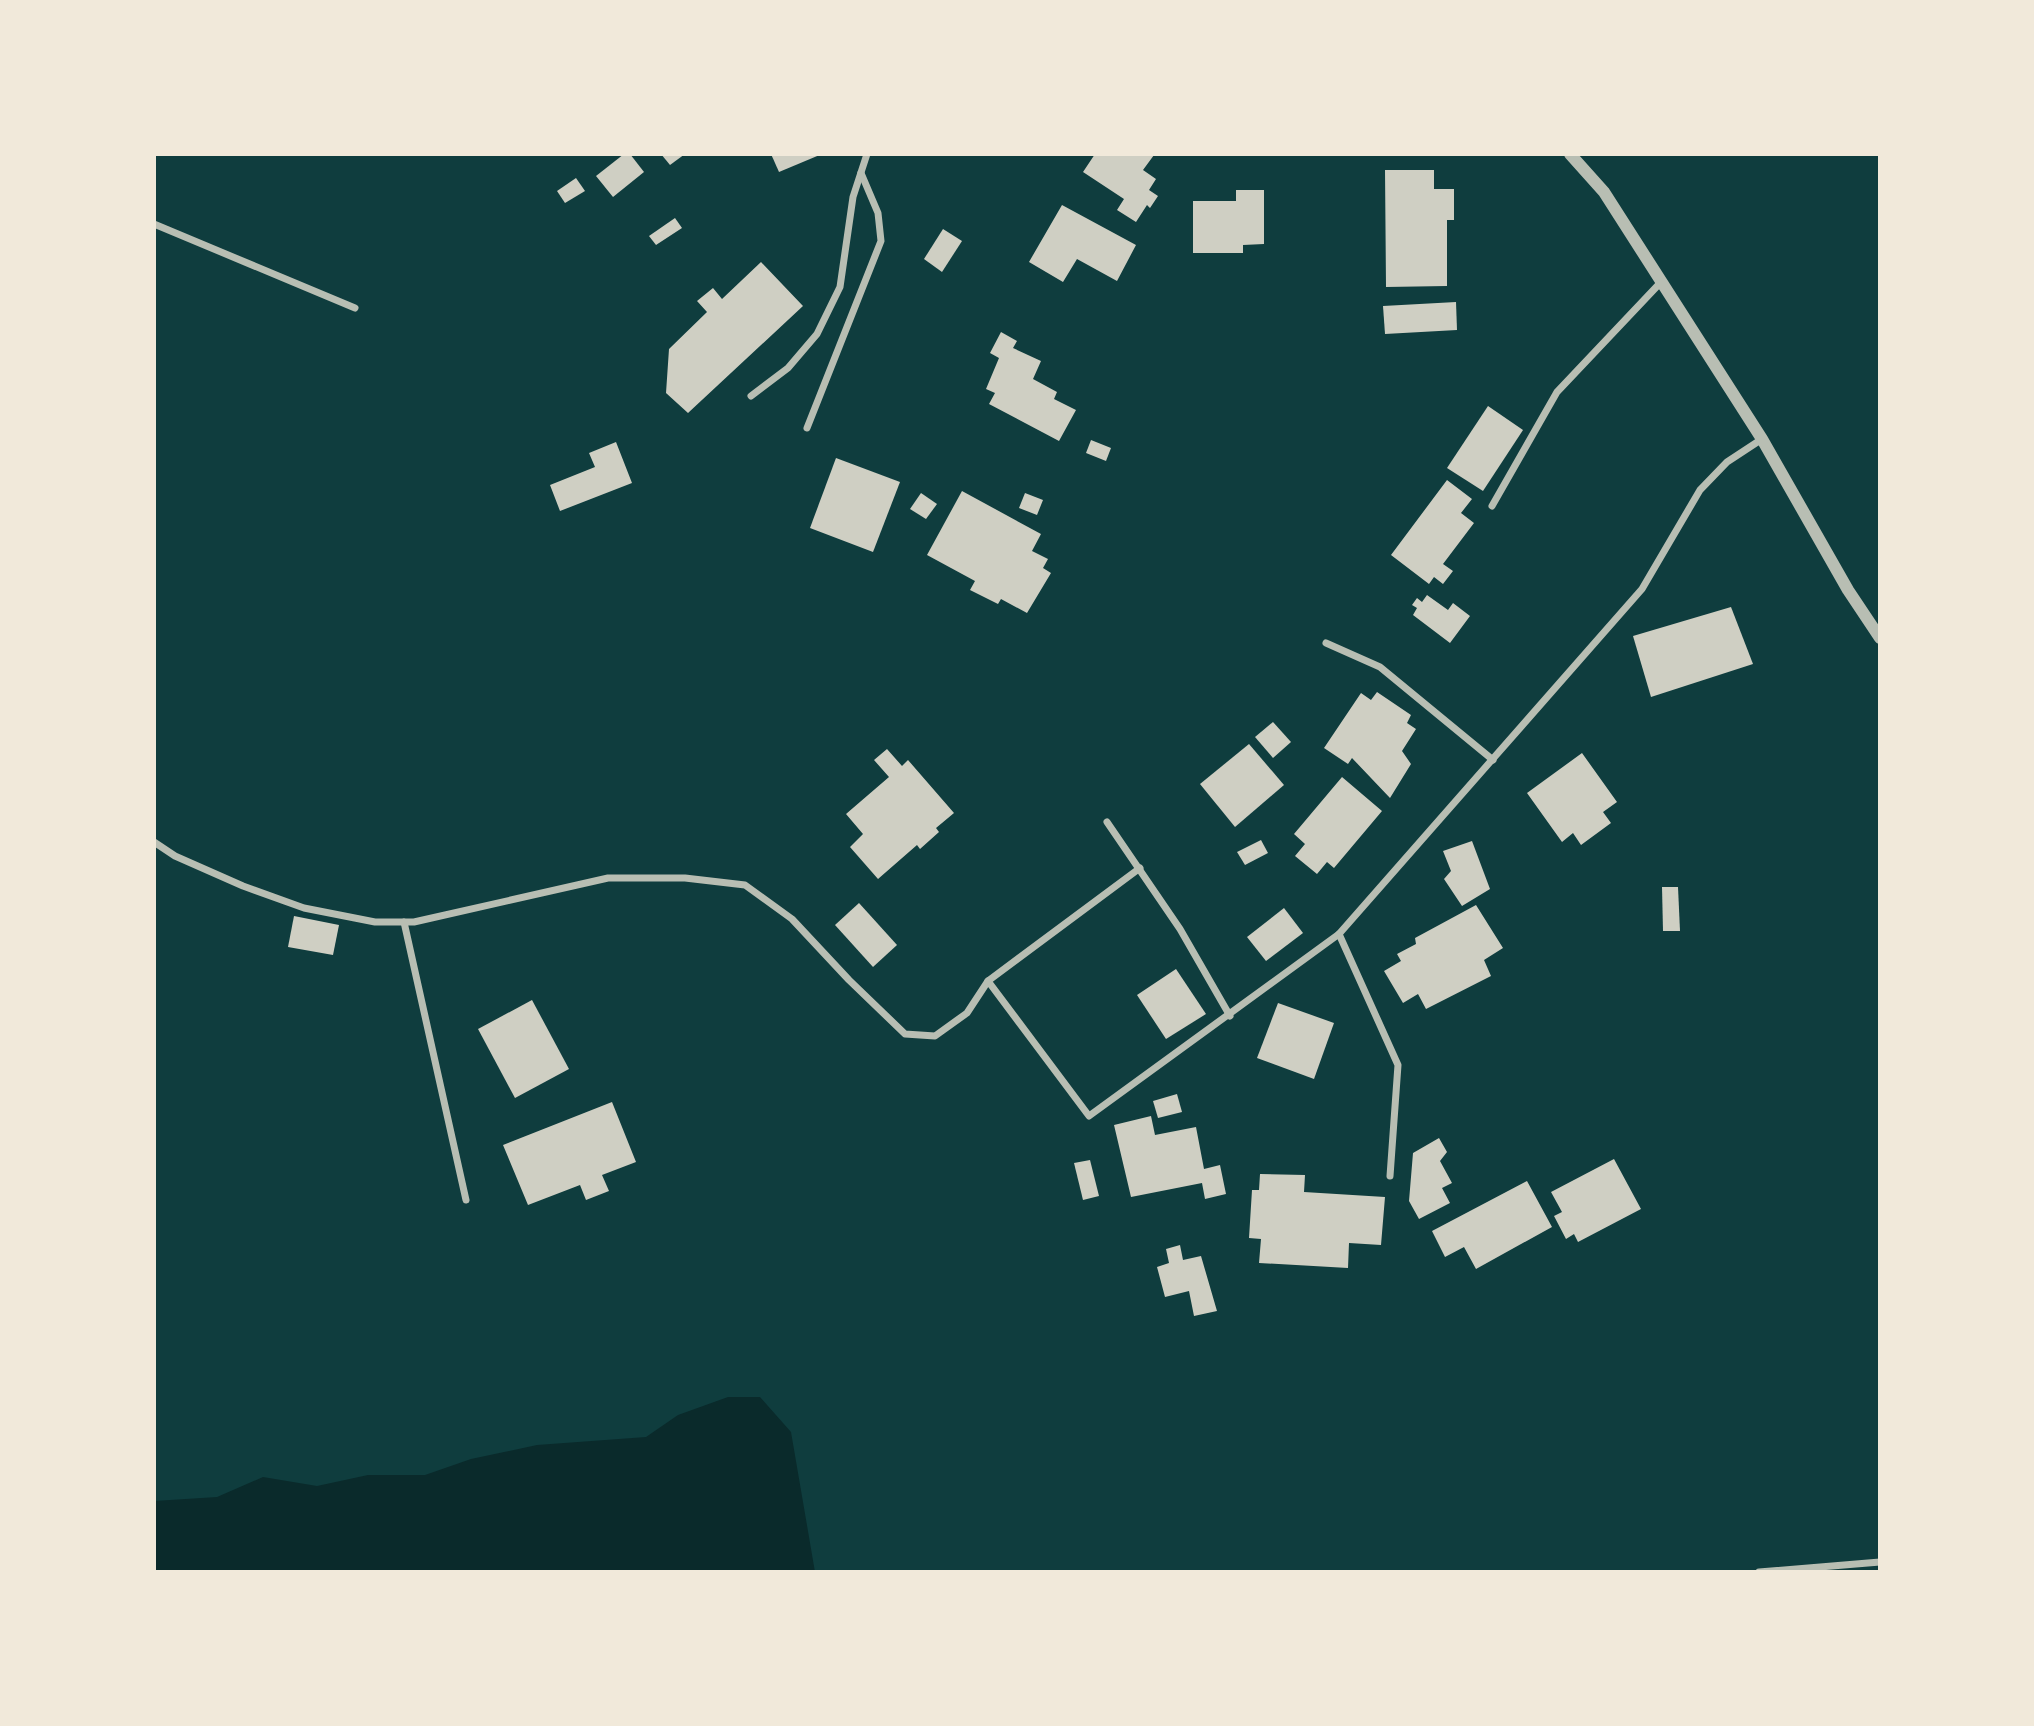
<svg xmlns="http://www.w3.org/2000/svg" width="2034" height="1726" viewBox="0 0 2034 1726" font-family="Merriweather,serif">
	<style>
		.water { fill: #0a2a2b }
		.building { fill: #cfcfc3 }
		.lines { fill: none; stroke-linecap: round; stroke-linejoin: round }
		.minor { stroke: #b8beb3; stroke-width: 7 }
		.tertiary { stroke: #b8beb3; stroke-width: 12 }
	</style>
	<rect width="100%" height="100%" fill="#0f3d3e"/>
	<path class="water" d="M728,1397H760L791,1432L815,1572H154V1501L217,1497L263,1477L317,1486L368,1475H425L471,1459L537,1445L646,1437L678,1415Z"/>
	<g class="building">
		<path d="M624,154H630L644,172L613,197L596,176Z"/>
		<path d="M661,154H685L670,165Z"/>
		<path d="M771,154H822L779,172Z"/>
		<path d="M1095,154L1154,155L1143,170L1156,179L1149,190L1158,196L1150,208L1147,205L1136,222L1117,210L1124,199L1083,172Z"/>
		<path d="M1385,170H1434V189H1454V220H1447V286L1386,287Z"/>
		<path d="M576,178L585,191L565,203L557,191Z"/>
		<path d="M1236,190H1264V244L1243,245V253H1193V201H1236Z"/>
		<path d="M1062,205L1136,245L1117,281L1077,259L1063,282L1029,262Z"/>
		<path d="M675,218L682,228L656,245L649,236Z"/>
		<path d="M943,229L962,241L942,272L924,259Z"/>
		<path d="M761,262L803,306L688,413L666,393L669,349L707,312L697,301L713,288L722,299Z"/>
		<path d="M1456,302L1457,330L1385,334L1383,306Z"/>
		<path d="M1001,332L1017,341L1013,348L1041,361L1033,379L1057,392L1054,399L1076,410L1059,441L989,404L995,393L986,389L999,358L990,353Z"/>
		<path d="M1488,406L1523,430L1483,491L1447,468Z"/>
		<path d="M1091,440L1111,448L1106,461L1086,453Z"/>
		<path d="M616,442L632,483L560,511L550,485L595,467L589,453Z"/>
		<path d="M836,458L900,482L873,552L810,528Z"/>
		<path d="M1447,480L1472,499L1461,513L1474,523L1443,564L1453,571L1443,584L1434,577L1429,584L1391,555Z"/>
		<path d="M962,491L1041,534L1032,551L1048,559L1043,568L1051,573L1027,613L1001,599L998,604L970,590L975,581L927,555Z"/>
		<path d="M921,493L937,504L926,519L910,509Z"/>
		<path d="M1025,493L1043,500L1037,515L1019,508Z"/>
		<path d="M1427,595L1448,610L1453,603L1470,616L1450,643L1413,615L1417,608L1412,605L1417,598L1422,602Z"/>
		<path d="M1731,607L1753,664L1651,697L1633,636Z"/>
		<path d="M1377,692L1411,715L1407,723L1416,729L1402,751L1411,764L1390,798L1352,758L1348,764L1324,748L1361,693L1371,700Z"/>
		<path d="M1273,722L1291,742L1273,758L1255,737Z"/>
		<path d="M1249,744L1284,785L1235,827L1200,784Z"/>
		<path d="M887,749L902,766L908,760L954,813L936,828L939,832L920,849L917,845L878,879L850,847L863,834L846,814L889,777L874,760Z"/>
		<path d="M1582,753L1617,802L1603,812L1611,823L1581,845L1573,833L1562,842L1527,793Z"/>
		<path d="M1342,777L1382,811L1334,868L1327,862L1317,874L1295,856L1305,844L1294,834Z"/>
		<path d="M1261,840L1268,853L1245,865L1237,852Z"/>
		<path d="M1472,841L1490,889L1462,906L1444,879L1451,871L1443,851Z"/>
		<path d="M1662,887H1678L1680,931H1663Z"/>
		<path d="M859,903L897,945L873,967L835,925Z"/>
		<path d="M1476,905L1503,948L1484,960L1491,976L1426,1009L1418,994L1403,1003L1384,971L1401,961L1397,954L1416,944L1415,938Z"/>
		<path d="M1284,908L1303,933L1266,961L1247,937Z"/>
		<path d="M294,916L339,925L333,955L288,947Z"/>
		<path d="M1176,969L1206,1014L1166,1039L1137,995Z"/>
		<path d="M532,1000L569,1069L515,1098L478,1029Z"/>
		<path d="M1278,1003L1334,1023L1314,1079L1257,1058Z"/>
		<path d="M1177,1094L1182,1112L1158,1118L1153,1101Z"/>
		<path d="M612,1102L636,1162L602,1175L609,1191L586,1200L580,1185L528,1205L503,1145Z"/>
		<path d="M1151,1116L1155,1135L1196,1127L1204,1169L1220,1165L1226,1194L1205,1199L1202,1183L1131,1197L1114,1125Z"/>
		<path d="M1439,1138L1447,1152L1440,1161L1452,1183L1442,1188L1450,1203L1419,1219L1409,1201L1413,1153Z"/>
		<path d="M1614,1159L1641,1209L1578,1242L1574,1234L1566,1239L1554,1216L1562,1212L1551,1192Z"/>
		<path d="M1090,1160L1099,1196L1083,1200L1074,1163Z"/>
		<path d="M1260,1174L1305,1175L1304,1192L1385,1197L1381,1245L1349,1243L1348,1268L1259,1263L1261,1239L1249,1238L1252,1190H1259Z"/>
		<path d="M1527,1181L1552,1227L1476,1269L1464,1247L1445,1257L1432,1231Z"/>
		<path d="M1180,1245L1183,1260L1201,1256L1217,1311L1194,1316L1189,1291L1165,1297L1157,1267L1169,1263L1166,1249Z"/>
	</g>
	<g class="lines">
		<g class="minor">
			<path d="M154,224L355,308"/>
			<path d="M751,396L788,368L817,334L840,287L853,197L867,154"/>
			<path d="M807,428L881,241L878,213L861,173"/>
			<path d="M1492,506L1557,392L1662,281"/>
			<path d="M1326,643L1380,667L1493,760"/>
			<path d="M1107,822L1180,929L1230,1016"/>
			<path d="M154,842L175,856L243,886L304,908L375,922H414L608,878H685L745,885L792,919L849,980L905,1034L935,1036L967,1013L988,981L1089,1116L1339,934L1642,589L1700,490L1727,462L1762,439"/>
			<path d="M404,922L466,1200"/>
			<path d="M1339,934L1398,1065L1390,1176"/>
			<path d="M988,981L1140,868"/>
			<path d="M1759,1572L1880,1562"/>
		</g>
		<path class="tertiary" d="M1570,154L1604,192L1762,439L1848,590L1880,638"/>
	</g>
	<rect width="2034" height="1726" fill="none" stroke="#f1e9da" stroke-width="312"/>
</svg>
